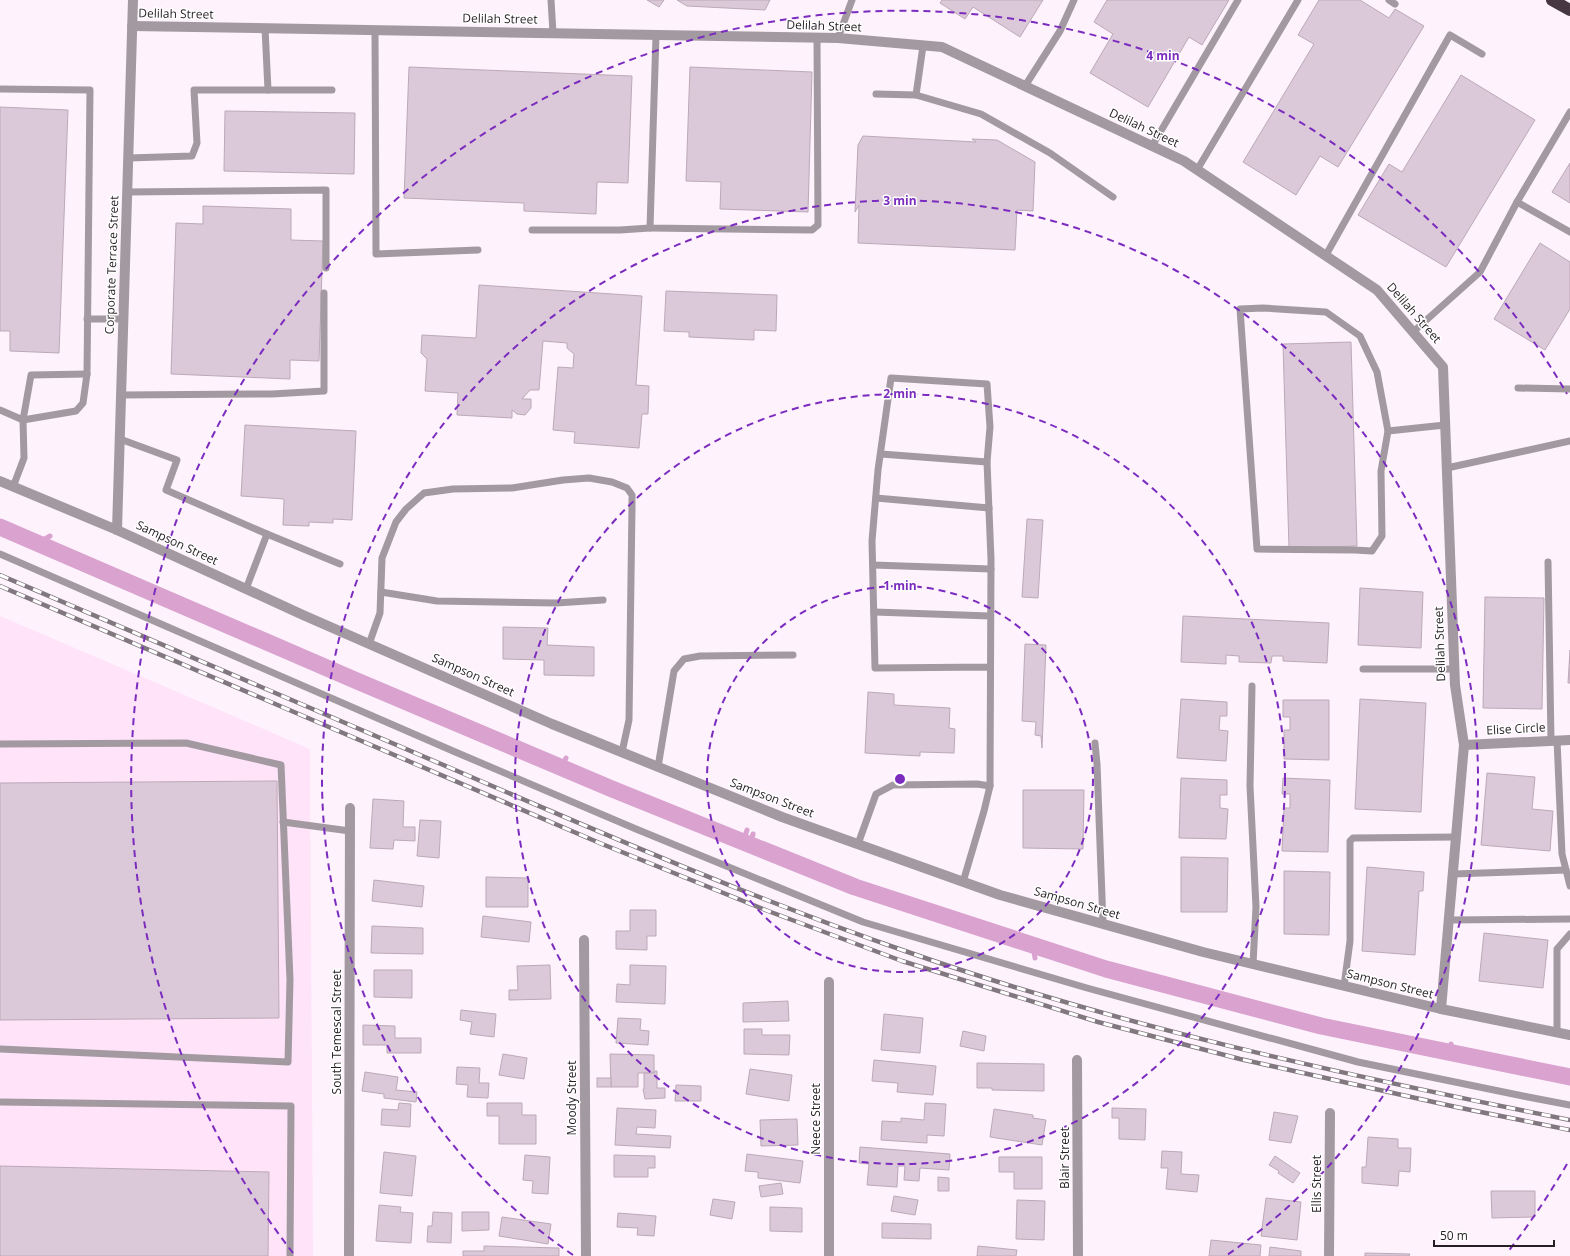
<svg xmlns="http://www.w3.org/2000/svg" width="1570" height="1256" viewBox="0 0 1570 1256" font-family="'Open Sans',sans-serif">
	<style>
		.built { fill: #fee3f9 }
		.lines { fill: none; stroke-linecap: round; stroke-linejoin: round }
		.stream { stroke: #d9a2cf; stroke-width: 5 }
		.canal { stroke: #d9a2cf; stroke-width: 17 }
		.building { fill: #dbc8d8; stroke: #bca9b8 }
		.service { stroke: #a39aa1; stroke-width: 7 }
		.minor { stroke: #a39aa1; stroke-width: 10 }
		.tertiary { stroke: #a39aa1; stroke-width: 10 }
		.motorway { stroke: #463743; stroke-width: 12 }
		.rail-casing { stroke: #81787f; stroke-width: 4.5 }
		.rail { stroke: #fff; stroke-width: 3; stroke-dasharray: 9; stroke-linecap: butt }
		.ring { fill: none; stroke: #7b2cbf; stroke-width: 2; stroke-dasharray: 7 5 }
		.labels { text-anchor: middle; stroke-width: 3; stroke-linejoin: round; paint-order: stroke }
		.street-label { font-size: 12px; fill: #251e23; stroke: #fff }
		.centre { fill: #7b2cbf; stroke: #fff; stroke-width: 2 }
		.ring-label { font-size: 12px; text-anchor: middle; font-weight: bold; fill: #7b2cbf; stroke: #fff; stroke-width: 3; stroke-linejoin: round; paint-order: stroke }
	</style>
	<rect width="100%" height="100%" fill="#fef2fc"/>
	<path class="built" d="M0,616L310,749L313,1256H0Z"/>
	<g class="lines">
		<g class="stream">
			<path d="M38,543L50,536"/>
			<path d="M562,767L566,758"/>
			<path d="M743,842L747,830"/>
			<path d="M750,845L753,834"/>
			<path d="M1033,945L1035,958"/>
			<path d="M1451,1053V1044"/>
		</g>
		<path class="canal" d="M0,527L357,681L612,789L855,887L1106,969L1321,1026L1570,1077"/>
	</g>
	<g class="building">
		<path d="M647,0H664L659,7Z"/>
		<path d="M677,0H770L765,10L687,6Z"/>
		<path d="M942,0H1043L1020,37L973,7L965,19L940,3Z"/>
		<path d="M1107,0H1229L1202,45L1189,37L1148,107L1090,73L1113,34L1094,22Z"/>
		<path d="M1319,0H1360L1389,18L1395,9L1424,26L1338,167L1320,156L1296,195L1243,162L1314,44L1298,35Z"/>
		<path d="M409,67L632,76L628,183L597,182L596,214L524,211V203L404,198Z"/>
		<path d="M690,67L812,72L808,212L720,209L721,182L686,181Z"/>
		<path d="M1461,75L1535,120L1446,267L1358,215L1389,164L1402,172Z"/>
		<path d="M0,107L68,110L59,353L10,351V331H0Z"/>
		<path d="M225,111L355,113L354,174L224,171Z"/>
		<path d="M863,136L976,142L972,139L997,140L1035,162L1033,211L1017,210L1015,250L858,243L859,205L855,212L858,145Z"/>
		<path d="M1570,163V203L1552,192Z"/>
		<path d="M203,206L291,209V240L323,241L319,361L290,360V379L171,374L176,223L203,224Z"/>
		<path d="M1540,243L1570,262V309L1545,350L1494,319Z"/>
		<path d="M479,285L642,296L636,385L649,386L648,414H642L639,448L574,443L575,432L553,430L558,367L573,368L574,354L567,348V343L543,341L539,390H530L522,399H531V408L525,415L517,414L512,410V418L457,415L458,393L425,391L427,359L421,353L422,335L476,338Z"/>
		<path d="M666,291L777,295L776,331L754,330V340L689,337V332L664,331Z"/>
		<path d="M1351,342L1357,546L1289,548L1283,344Z"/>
		<path d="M245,425L356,431L352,520L333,519V523L309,522V526L283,525L284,499L241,496Z"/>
		<path d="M1027,519L1043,520L1038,598L1022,597Z"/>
		<path d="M1360,588L1423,592L1421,648L1358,645Z"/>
		<path d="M1485,597L1544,598L1542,709L1483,708Z"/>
		<path d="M1183,616L1329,623L1327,663L1283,661V656H1272L1271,663L1239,662V656L1226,655V664L1181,662Z"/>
		<path d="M503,627L548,628L547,645L594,647V676L544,675V660L503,659Z"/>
		<path d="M1025,644L1046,645L1042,748L1041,736L1035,735L1036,722L1022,721Z"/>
		<path d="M1570,650V683H1568Z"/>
		<path d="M868,692L894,694V705L950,708L949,728L955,729L954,753L920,752V756L865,753Z"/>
		<path d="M1181,699L1227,702V716H1220L1219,730L1228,731L1226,761L1177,758Z"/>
		<path d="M1360,699L1426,703L1421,812L1355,809Z"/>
		<path d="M1283,700H1329V760L1284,759V730H1290V717H1283Z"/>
		<path d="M1487,773L1535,777L1532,809L1553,811L1550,851L1481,845Z"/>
		<path d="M1181,778L1227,780V795H1220V808L1228,809L1226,839L1179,838Z"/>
		<path d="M1283,778L1330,780L1328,852L1282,851L1284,808H1290V794H1282Z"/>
		<path d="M277,781L279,1018L0,1020V783Z"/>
		<path d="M1023,790H1084L1083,849L1023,848Z"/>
		<path d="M373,799L404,801L403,827H415V841L394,840L393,849L370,848Z"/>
		<path d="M420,820L441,821L439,858L417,856Z"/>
		<path d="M1181,857L1228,858L1227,912H1181Z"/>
		<path d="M1367,867L1424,872L1423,891H1419L1415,955L1362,951Z"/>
		<path d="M1284,871L1330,872L1329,935L1284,934Z"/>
		<path d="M486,877L528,878V907H486Z"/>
		<path d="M374,880L424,886L422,907L372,901Z"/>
		<path d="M630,910H656V936H647V950L616,949V931H630Z"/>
		<path d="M483,916L531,922L529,942L481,937Z"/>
		<path d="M372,926L423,928V954L371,953Z"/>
		<path d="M1484,933L1548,940L1543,988L1479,981Z"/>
		<path d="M550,965L551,999L509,1000V990H518L517,966Z"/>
		<path d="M630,965L666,966L665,1004L616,1002L617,984L630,985Z"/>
		<path d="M374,970H412V998L374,997Z"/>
		<path d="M788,1001L789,1021L743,1022V1003Z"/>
		<path d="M461,1010L496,1014L494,1037L470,1034L472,1022L460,1020Z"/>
		<path d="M884,1014L923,1018L920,1053L881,1050Z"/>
		<path d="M618,1018L641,1019L640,1030L649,1031L648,1045L616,1043Z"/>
		<path d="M363,1025L395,1026V1038H421V1053H387V1045H363Z"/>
		<path d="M744,1029H762V1035H790L789,1055L744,1054Z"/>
		<path d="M963,1031L986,1036L984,1051L960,1046Z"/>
		<path d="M503,1054L527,1058L524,1079L499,1075Z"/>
		<path d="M610,1054L654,1055V1073H638V1087H611Z"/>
		<path d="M874,1060L936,1066L933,1095L897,1092L898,1083L872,1081Z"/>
		<path d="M977,1063L1044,1064V1091L992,1090V1088H977Z"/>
		<path d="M457,1067L480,1068L479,1083H489L488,1098L467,1097L468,1085L456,1084Z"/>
		<path d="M750,1069L792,1075L789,1101L746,1094Z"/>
		<path d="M655,1071H657V1088H665V1098L645,1099L643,1089H644V1073H654Z"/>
		<path d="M365,1072L398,1077L396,1090L417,1092L416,1102L384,1098V1094L362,1091Z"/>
		<rect x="597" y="1078" width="14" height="9"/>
		<path d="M676,1085L701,1086V1101H675Z"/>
		<path d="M399,1103L411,1104L410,1127L381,1125L382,1109L398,1110Z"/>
		<path d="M487,1103H522V1115H536V1144H499V1116H487Z"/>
		<path d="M925,1103L946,1104L944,1136L927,1135V1143L881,1140L882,1121L901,1122V1118L924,1120Z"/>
		<path d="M617,1108L656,1110L655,1128L637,1127L636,1134L671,1136L670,1148L615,1145Z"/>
		<path d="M1112,1108L1146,1109L1145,1140L1119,1139V1118H1112Z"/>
		<path d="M994,1109L1033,1115V1118L1046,1120L1042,1145L990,1137Z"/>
		<path d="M1274,1112L1298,1116L1291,1143L1269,1140Z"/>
		<path d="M797,1119L798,1145L761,1146L760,1120Z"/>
		<path d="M1368,1137L1398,1139V1148H1411L1410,1172L1399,1171L1398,1186L1362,1183V1167H1366Z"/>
		<path d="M860,1147L950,1154L949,1170L920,1168L919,1181L904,1180L905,1166H898L897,1187L867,1185L869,1164L859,1163Z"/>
		<path d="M1162,1151L1182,1152L1181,1174L1199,1175L1197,1192L1166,1189L1168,1168H1161Z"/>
		<path d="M384,1152L416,1156L412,1196L380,1193Z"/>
		<path d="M747,1154L803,1161L800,1183L758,1178V1172L745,1171Z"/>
		<path d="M525,1155L550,1157L548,1194L532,1193L533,1181L523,1180Z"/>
		<path d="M614,1155L655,1156V1168H648V1177H614Z"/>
		<path d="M1275,1156L1300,1173L1293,1183L1278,1173L1279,1171L1269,1165Z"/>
		<path d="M999,1157H1042V1189H1014V1172H999Z"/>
		<path d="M0,1166L269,1172L268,1256H0Z"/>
		<path d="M938,1177L949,1178V1191H938Z"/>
		<path d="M781,1183L783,1194L761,1197L759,1186Z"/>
		<path d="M1491,1191H1535V1217L1492,1218Z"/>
		<path d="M894,1196L918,1200L915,1215L891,1211Z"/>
		<path d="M1266,1198L1301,1202L1297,1240L1261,1236Z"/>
		<path d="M713,1199L735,1202L732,1219L710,1215Z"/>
		<path d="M1017,1200L1045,1201L1044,1240L1016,1239Z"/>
		<path d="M379,1205L401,1207L400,1212L413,1213L411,1243L376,1241Z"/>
		<path d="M770,1207L802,1208V1232L770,1231Z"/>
		<path d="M433,1212L452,1213L451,1243L427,1242L428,1226H432Z"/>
		<path d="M462,1212H489V1230L462,1231Z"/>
		<path d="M618,1213L656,1216L654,1236L637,1235L638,1228L617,1227Z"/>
		<path d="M502,1217L551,1224L548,1244L499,1236Z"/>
		<path d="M882,1223L931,1224V1239L882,1238Z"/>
		<path d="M1211,1240L1261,1245L1260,1256H1209Z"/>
		<path d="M484,1246L559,1248V1256H463V1251H484Z"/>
		<path d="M978,1246L1017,1250L1016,1256H977Z"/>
		<path d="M1270,1247L1301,1251V1256H1269Z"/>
		<path d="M1365,1253L1410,1254L1409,1256H1365Z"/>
	</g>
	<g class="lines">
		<g class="service">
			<path d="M551,0L553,33"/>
			<path d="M1389,0L1395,4"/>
			<path d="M265,28L268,90"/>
			<path d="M375,30L376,254L478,250"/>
			<path d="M656,35L650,228L812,230L818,225L817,37"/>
			<path d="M838,38L852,0"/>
			<path d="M923,46L916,95L981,114L1050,153L1113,197"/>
			<path d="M1025,86L1060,31L1074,0"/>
			<path d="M0,89L90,90L87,374L83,403L76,411L23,420L0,410"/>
			<path d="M876,94L916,95"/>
			<path d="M1152,146L1238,0"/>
			<path d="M128,158L192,156L197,143L194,90H332"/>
			<path d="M1197,170L1298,0"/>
			<path d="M127,192L326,190V268"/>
			<path d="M1517,202L1570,232"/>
			<path d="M532,230H620L650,228"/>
			<path d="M1326,255L1450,35L1482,54"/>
			<path d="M1263,308L1326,312L1360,336L1377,372L1388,431L1381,471L1382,536L1372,551L1355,550L1257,549L1240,309Z"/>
			<path d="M87,319H123"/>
			<path d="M1413,332L1480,272L1517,202L1570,112"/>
			<path d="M1518,388L1570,389"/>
			<path d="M121,395L272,394L324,391V293"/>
			<path d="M1388,431L1445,425"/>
			<path d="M120,439L177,460L166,490L267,534L246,589"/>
			<path d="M881,454L987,462"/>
			<path d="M1447,468L1570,441"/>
			<path d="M13,487L24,458L23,420L31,375L87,374"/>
			<path d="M876,498L989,508"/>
			<path d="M267,534L340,564"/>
			<path d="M0,554L453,751L636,829L863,922L1087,988L1358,1062L1528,1097L1570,1105"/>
			<path d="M1548,562L1551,741"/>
			<path d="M873,565L991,569"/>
			<path d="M381,592L437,601L556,603L603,600"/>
			<path d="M874,612L990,616"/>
			<path d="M369,644L380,613L382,558L396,522L406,509L424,493L453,489L512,488L563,480L589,478L612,482L627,488L632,495V507L629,720L622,752"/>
			<path d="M1363,669H1454"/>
			<path d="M1252,686L1250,786L1256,907L1253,964"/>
			<path d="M1557,740L1562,854L1570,886"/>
			<path d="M1095,743L1097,764L1103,924"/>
			<path d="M0,744L186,743L281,765L290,980L288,1062L0,1049"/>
			<path d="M658,767L674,671L684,659L700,656L793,655"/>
			<path d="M283,822L350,831"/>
			<path d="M858,844L876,794L893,785L977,784L990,786"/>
			<path d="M1453,874L1566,870"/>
			<path d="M963,882L984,811L990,786L991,559L987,462L990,427L987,384L891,378L878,470L872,541L875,668L990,667"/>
			<path d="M1449,920L1570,919"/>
			<path d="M1344,986L1350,941V841L1353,838L1456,837"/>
			<path d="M1557,1033V949L1570,934"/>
			<path d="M0,1102L291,1106L290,1256"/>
		</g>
		<g class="minor">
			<path d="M132,26L838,38L942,47L1184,161L1377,290L1443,367L1455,685L1464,745L1441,1009"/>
			<path d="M117,530L133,0"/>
			<path d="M1464,745L1570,740"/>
			<path d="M584,940L586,1256"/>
			<path d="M1077,1060L1078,1256"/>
			<path d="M349,1256L350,808"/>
			<path d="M829,1256V982"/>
			<path d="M1329,1256L1330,1113"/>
		</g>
		<path class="tertiary" d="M0,481L117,530L303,615L552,724L782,817L1000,895L1203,952L1441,1009L1570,1035"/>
		<path class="motorway" d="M1552,0L1570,10"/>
		<g class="rail-casing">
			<g id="rail">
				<path d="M0,575C154,641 308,707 462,773C608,836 755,899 905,951C1121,1027 1345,1075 1570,1120"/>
				<path d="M0,586L602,844L768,911L902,961L1098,1022L1240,1059L1456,1107L1570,1130"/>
			</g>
		</g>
		<use href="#rail" class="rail"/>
	</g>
	<g class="ring">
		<circle cx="900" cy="779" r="193"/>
		<circle cx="900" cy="779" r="385"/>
		<path d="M573 1255A578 578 0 1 1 1227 1255"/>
		<path d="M1567 1164A770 770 0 0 1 1507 1253M293 1253A770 770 0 1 1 1567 394"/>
	</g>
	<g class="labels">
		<g class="street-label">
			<text transform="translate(176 14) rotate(1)" y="4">Delilah Street</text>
			<text transform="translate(500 19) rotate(1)" y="4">Delilah Street</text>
			<text transform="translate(824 26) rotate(2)" y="4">Delilah Street</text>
			<text transform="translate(1144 128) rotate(25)" y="4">Delilah Street</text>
			<text transform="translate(112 265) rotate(-88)" y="4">Corporate Terrace Street</text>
			<text transform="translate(1414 313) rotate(49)" y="4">Delilah Street</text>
			<text transform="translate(177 543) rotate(25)" y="4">Sampson Street</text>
			<text transform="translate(1440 644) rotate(-92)" y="4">Delilah Street</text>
			<text transform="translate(473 675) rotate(24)" y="4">Sampson Street</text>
			<text transform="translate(1516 729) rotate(-3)" y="4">Elise Circle</text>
			<text transform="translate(772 798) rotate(21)" y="4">Sampson Street</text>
			<text transform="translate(1077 903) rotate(16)" y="4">Sampson Street</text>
			<text transform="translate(1390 984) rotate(14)" y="4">Sampson Street</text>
			<text transform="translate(337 1032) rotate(-90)" y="4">South Temescal Street</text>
			<text transform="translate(572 1098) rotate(-90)" y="4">Moody Street</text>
			<text transform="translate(816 1119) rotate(-90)" y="4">Neece Street</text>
			<text transform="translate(1065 1158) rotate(-90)" y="4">Blair Street</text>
			<text transform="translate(1317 1184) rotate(-90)" y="4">Ellis Street</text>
		</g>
	</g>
	<circle cx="900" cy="779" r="6" class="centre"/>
	<g class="ring-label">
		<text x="1163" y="60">4 min</text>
		<text x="900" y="205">3 min</text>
		<text x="900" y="398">2 min</text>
		<text x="900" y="590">1 min</text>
	</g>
	<path d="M1434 1240v6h120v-6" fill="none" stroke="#251e23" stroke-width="2"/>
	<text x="1440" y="1240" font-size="12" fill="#251e23" stroke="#ffffff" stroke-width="3" paint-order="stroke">50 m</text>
</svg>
